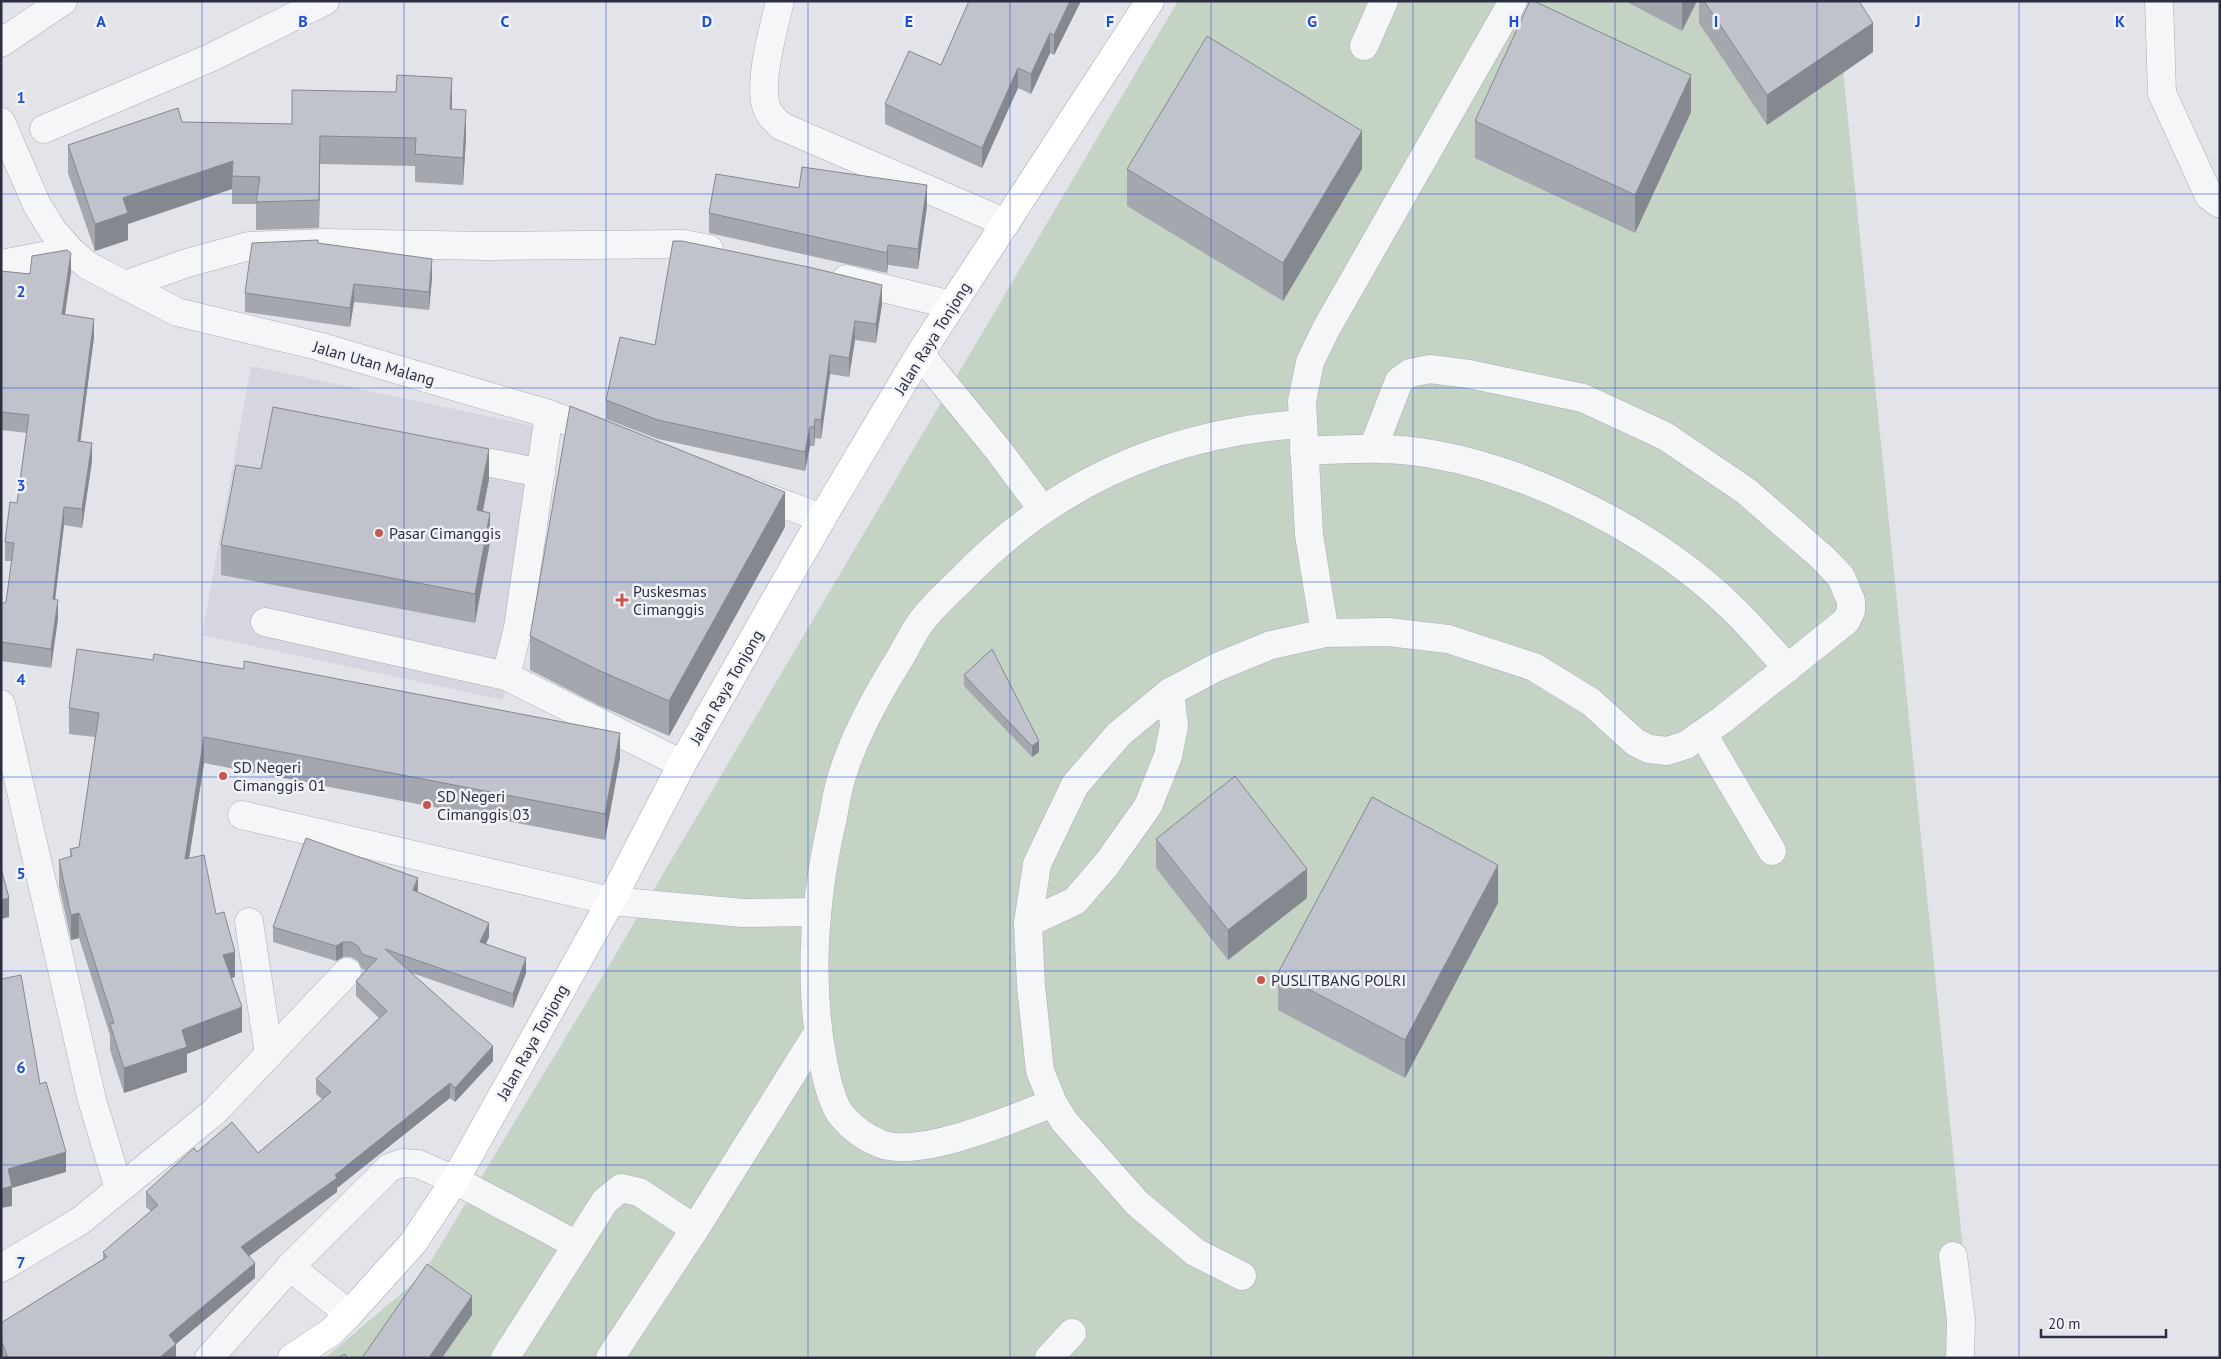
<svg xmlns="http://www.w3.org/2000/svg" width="2221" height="1359" viewBox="0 0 2221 1359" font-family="'PT Sans',sans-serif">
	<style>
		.built { fill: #d5d6df }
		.green { fill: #c5d3c4 }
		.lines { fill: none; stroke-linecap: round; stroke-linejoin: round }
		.minor-casing { stroke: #abaeb7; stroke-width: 29 }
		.major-casing { stroke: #a2a6b5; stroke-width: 29 }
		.minor { stroke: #f5f6f8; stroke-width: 28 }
		.major { stroke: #fff; stroke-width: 28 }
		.wall { fill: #a5a7af }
		.shaded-wall { fill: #86888f }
		.building { fill: #c0c2cc; stroke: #86888f }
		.grid { fill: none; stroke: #1d4ed8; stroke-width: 1; stroke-opacity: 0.55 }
		.poi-dot { fill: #c7564f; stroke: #f2f3f7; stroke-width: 2 }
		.labels { text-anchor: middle; stroke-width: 5; stroke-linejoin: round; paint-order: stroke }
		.street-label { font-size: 16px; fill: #2b2f41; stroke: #f2f3f7 }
		.poi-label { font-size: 16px; fill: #2b2f41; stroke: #f2f3f7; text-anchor: start }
		.grid-label { font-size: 16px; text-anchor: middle; font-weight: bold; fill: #1d4ed8; stroke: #f2f3f7; stroke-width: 5; stroke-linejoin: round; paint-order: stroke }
	</style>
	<rect width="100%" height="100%" fill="#e2e4ea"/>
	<path class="built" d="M251,366L558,431L503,700L202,635Z"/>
	<path class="green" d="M1178,1H1836L1974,1358H325L422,1276L611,962Z"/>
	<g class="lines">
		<g class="minor-casing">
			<g id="minor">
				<path d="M780,1C774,27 756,88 768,111C771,117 777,122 781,126L1006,223"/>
				<path d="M2159,1L2162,93L2209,196L2220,204"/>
				<path d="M1,43L63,1"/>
				<path d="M1364,46L1384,1"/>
				<path d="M1,122L37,205L53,231L71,251L87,265L125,285L177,312L318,346L426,378L549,414L602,434"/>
				<path d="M44,129L210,58L325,1"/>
				<path d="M1,264L69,251"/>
				<path d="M846,279L952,305"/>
				<path d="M125,285L187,263L249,246L325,243L487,246L684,244L709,249"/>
				<path d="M920,354L999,451L1043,510"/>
				<path d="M1304,451C1347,449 1390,446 1432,454C1535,472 1656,534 1731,607C1751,626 1769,648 1788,668"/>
				<path d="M451,455L541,473"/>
				<path d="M749,491L822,518"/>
				<path d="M265,622L506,676L682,764"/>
				<path d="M1325,633L1309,535L1302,401L1310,362L1326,329L1513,1"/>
				<path d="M506,676L518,628L549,414"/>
				<path d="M1,704L92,1100L119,1189"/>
				<path d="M1703,734L1772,851"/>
				<path d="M242,815L611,901L743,913L816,912"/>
				<path d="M249,922L269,1054"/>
				<path d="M1028,923L1075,901L1106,865L1148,806L1168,756L1174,726L1170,692"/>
				<path d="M1053,1103L1040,1071L1031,986L1028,923L1037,864L1075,785L1119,734L1170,692L1217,667L1271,645L1325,633L1388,632L1448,639L1534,667L1591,702L1635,742L1649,749L1667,751L1686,745L1722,720L1846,621L1851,611V601L1841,577L1823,558L1746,491L1665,436L1583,398L1469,374L1430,369L1410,373L1399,381L1373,448"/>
				<path d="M1953,1256L1961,1320L1960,1358"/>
				<path d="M290,1267L349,1314"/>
				<path d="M1,1268L80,1221L214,1112L347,972"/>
				<path d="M1242,1276L1195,1252L1137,1203L1064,1121L1053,1103C1014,1118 920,1159 881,1144C866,1138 852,1128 842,1116C832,1104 827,1081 824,1066C807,983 814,899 833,817C836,801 838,785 844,770C857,730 878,693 900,658C907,646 913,633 921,622C933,606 949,592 963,578C1056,482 1170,432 1303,424"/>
				<path d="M209,1358L290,1267L389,1168L402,1163L418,1164L455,1180L577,1245"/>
				<path d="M505,1358L605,1201L621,1188L639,1192L695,1229"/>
				<path d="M610,1358L695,1229L817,1034"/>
				<path d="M1049,1358L1072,1333"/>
			</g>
		</g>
		<g class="major-casing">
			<path id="major" d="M292,1358L331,1332L349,1314L413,1243L455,1180L611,901L682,764L822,518L920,354L1150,1"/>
		</g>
		<use href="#minor" class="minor"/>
		<use href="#major" class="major"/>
	</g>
	<g class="wall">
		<path d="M969,1H1081L1054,55L1050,53L1031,94L1018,88L982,168L885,124V104L941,65Z"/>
		<path d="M1625,1H1697L1682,31Z"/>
		<path d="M1699,1H1704L1873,52L1767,125L1699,23Z"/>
		<path d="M452,109L466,138L463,185L415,182V166L320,164L319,228L256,230V204H232V189L128,224V240L95,251L68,173V145L182,122L292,124Z"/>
		<path d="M1691,112L1635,233L1475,158V121Z"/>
		<path d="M1127,169H1362L1283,301L1127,206Z"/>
		<path d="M799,188L927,206L918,269L888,265L887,273L709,233V213Z"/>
		<path d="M318,243L432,278L429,310L354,302L350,327L245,312V293Z"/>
		<path d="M1,271L30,274L71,272L65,315L94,337L80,441L92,461L82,528L64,525L55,599L58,618L51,668L1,661V604L6,602L12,561H5V542L17,503L27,433L1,430Z"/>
		<path d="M882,304L876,343L855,340L849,377L830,374L821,439L815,438L814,446H810L805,471L658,439L606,419V400Z"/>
		<path d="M261,469L489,479L483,511L490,542L475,623L221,575V545Z"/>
		<path d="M785,527L669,736L598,705L530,670V636Z"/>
		<path d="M964,675L1039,752L1032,757L964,686Z"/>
		<path d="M69,708L620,758L605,840L204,763L189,858L216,914L235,977L232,978L242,1032L187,1054V1072L124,1093L110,1050V1035L79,938L71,940L59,886V860L70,857V849L79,847L95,737L69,734Z"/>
		<path d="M1156,839L1307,898L1228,960L1156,868Z"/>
		<path d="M418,892L489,937L486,944L526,973L513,1008L412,973L493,1061L455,1102L450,1098L337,1188V1192L249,1256L255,1278L176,1344V1358H2L1,1355V1323L103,1259V1252L151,1211L146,1207V1192L197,1152L258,1153L322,1099L316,1094V1079L379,1018L356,996V981L366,970L362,969L358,961L351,957H343L336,961L273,942V927Z"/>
		<path d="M1498,903L1405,1078L1278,1010V973Z"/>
	</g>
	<g class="shaded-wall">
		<path d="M1070,1H1081L1054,55V35Z"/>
		<path d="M1682,1H1697L1682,31Z"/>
		<path d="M1873,23V52L1767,125V95Z"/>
		<path d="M1050,33V53L1031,94V74Z"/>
		<path d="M1018,68V88L982,168V148Z"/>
		<path d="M1691,75V112L1635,233V195Z"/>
		<path d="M452,78V106L450,137V109Z"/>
		<path d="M466,110V138L463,185V158Z"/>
		<path d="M1362,131V169L1283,301V263Z"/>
		<path d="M320,136V164L319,228V200Z"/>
		<path d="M233,161L232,189L128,224V240L95,251V224L123,198Z"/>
		<path d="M927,185V206L918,269V249Z"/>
		<path d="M888,245V265L887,273V253Z"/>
		<path d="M71,253V272L62,333V314Z"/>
		<path d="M432,259V278L429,310V292Z"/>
		<path d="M354,284V302L350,327V308Z"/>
		<path d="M882,285V304L876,343V324Z"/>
		<path d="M94,319V337L78,460V441Z"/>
		<path d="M855,321V340L849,377V358Z"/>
		<path d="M830,355V374L821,439V420Z"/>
		<path d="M815,419V438L814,446V427Z"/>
		<path d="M810,427V446L805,471V452Z"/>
		<path d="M92,443V461L82,528V509Z"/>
		<path d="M489,449V479L477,540V510Z"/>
		<path d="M785,492V527L669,736V701Z"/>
		<path d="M64,507V525L53,617V599Z"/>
		<path d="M490,513V542L475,623V594Z"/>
		<path d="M58,600V618L51,668V649Z"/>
		<path d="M620,733V758L605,840V814Z"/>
		<path d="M204,737V763L185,884V859Z"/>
		<path d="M1039,741V752L1032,757V746Z"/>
		<path d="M1498,865V903L1405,1078V1040Z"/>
		<path d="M1307,869V898L1228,960V930Z"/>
		<path d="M418,878V893L413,890Z"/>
		<path d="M9,898V917L1,919V900Z"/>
		<path d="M79,913V938L71,940V915Z"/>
		<path d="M489,923V937L480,957V942Z"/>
		<path d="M343,942V957L336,961V946Z"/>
		<path d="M235,952V977L223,980V955Z"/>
		<path d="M526,958V973L513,1008V994Z"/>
		<path d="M242,1007V1032L187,1054V1072L124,1093V1068L182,1030Z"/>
		<path d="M493,1046V1061L455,1102V1088Z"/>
		<path d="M450,1083V1098L337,1188V1192L241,1262V1247L335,1175Z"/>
		<path d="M66,1152V1172L12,1188V1206L1,1208V1189L8,1169Z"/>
		<path d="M255,1263V1278L176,1344V1358H159L169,1335Z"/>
		<path d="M472,1296V1315L442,1358H430V1356Z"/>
	</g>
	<g class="building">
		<path d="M969,1H1070L1054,35L1050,33L1031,74L1018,68L982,148L885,104L909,51L941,65Z"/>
		<path d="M1530,1H1534L1691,75L1635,195L1475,121Z"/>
		<path d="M1704,1H1859L1873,23L1767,95Z"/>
		<path d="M1207,36L1362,131L1283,263L1127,169Z"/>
		<path d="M397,75L452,78L450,109L466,110L463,158L415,154L416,138L320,136L319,200L256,202L260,177L232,176L233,161L123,198L128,213L95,224L68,145L178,108L182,122L292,124V90L396,92Z"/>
		<path d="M802,167L927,185L918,249L888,245L887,253L709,213L716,174L799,188Z"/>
		<path d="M318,240V243L432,259L429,292L354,284L350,308L245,293L252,243Z"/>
		<path d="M673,241H682L813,268L882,285L876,324L855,321L849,358L830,355L821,420L815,419L814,427H810L805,452L658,420L606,400L620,337L655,345Z"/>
		<path d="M67,250L71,253L62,314L94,319L78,441L92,443L82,509L64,507L53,599L58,600L51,649L1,642V604L6,602L14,543L5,542L10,502L17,503L29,415L1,412V271L30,274L32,256Z"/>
		<path d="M570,406L785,492L669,701L598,670L530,636Z"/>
		<path d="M273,407L489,449L477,510L490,513L475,594L221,545L236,465L261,469Z"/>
		<path d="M77,649L153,660L154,654L244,669V661L620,733L605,814L204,737L185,859L204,855L216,914L224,912L235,952L223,955L242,1007L182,1030L187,1047L124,1068L110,1024L114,1023L79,913L71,915L59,860L72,856L70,849L79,847L99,713L69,708Z"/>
		<path d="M992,649L1039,741L1032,746L964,675Z"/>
		<path d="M1235,776L1307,869L1228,930L1156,839Z"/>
		<path d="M1372,797L1498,865L1405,1040L1278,973Z"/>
		<path d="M306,838L418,878L413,890L489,923L480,942L526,958L513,994L385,949L493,1046L455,1088L450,1083L335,1175L337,1178L241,1247L255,1263L169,1335L176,1344L159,1358H8L1,1340V1323L107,1257L103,1252L158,1205L146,1192L194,1148L197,1152L232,1122L258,1153L331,1092L316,1079L387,1011L356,981L377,959L362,954L358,946L351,942H343L336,946L273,927Z"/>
		<path d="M1,868L9,898L1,900Z"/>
		<path d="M21,975L40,1084L46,1082L66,1152L8,1169L12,1186L1,1189V979Z"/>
		<path d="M427,1264L472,1296L430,1356L432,1358H362Z"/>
		<path d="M345,1354L347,1358H337Z"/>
	</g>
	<path class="grid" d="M202,1V1358M404,1V1358M606,1V1358M808,1V1358M1010,1V1358M1211,1V1358M1413,1V1358M1615,1V1358M1817,1V1358M2019,1V1358M1,194H2220M1,388H2220M1,582H2220M1,777H2220M1,971H2220M1,1165H2220"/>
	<g class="poi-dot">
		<circle cx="379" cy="533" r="5"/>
		<path d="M619.5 592.5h5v5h5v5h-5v5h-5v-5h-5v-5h5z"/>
		<circle cx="223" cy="776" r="5"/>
		<circle cx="427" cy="805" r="5"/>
		<circle cx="1261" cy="980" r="5"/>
	</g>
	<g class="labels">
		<g class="street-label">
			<text transform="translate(932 338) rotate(-58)" y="6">Jalan Raya Tonjong</text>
			<text transform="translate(374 363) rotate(16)" y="6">Jalan Utan Malang</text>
			<text transform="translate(726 687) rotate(-60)" y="6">Jalan Raya Tonjong</text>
			<text transform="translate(532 1042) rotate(-61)" y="6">Jalan Raya Tonjong</text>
		</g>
		<g class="poi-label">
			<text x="389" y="539">Pasar Cimanggis</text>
			<text x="633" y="597">Puskesmas<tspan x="633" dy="18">Cimanggis</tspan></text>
			<text x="233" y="773">SD Negeri<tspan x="233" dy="18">Cimanggis 01</tspan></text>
			<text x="437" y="802">SD Negeri<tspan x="437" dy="18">Cimanggis 03</tspan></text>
			<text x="1271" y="986">PUSLITBANG POLRI</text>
		</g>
	</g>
	<g class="grid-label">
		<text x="101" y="27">A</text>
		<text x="303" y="27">B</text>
		<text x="505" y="27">C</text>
		<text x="707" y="27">D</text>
		<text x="909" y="27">E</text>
		<text x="1110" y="27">F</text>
		<text x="1312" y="27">G</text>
		<text x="1514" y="27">H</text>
		<text x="1716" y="27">I</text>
		<text x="1918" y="27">J</text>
		<text x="2120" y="27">K</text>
		<text x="21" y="103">1</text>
		<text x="21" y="297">2</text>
		<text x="21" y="491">3</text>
		<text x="21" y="685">4</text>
		<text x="21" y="879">5</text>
		<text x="21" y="1073">6</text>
		<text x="21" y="1268">7</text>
	</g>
	<rect width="2221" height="1359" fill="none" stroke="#2b2f41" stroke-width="5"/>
	<path d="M2041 1329v8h125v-8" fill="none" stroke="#2b2f41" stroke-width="2.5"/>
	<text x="2048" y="1329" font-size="15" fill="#2b2f41" stroke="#f2f3f7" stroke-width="4" paint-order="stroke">20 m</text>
</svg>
